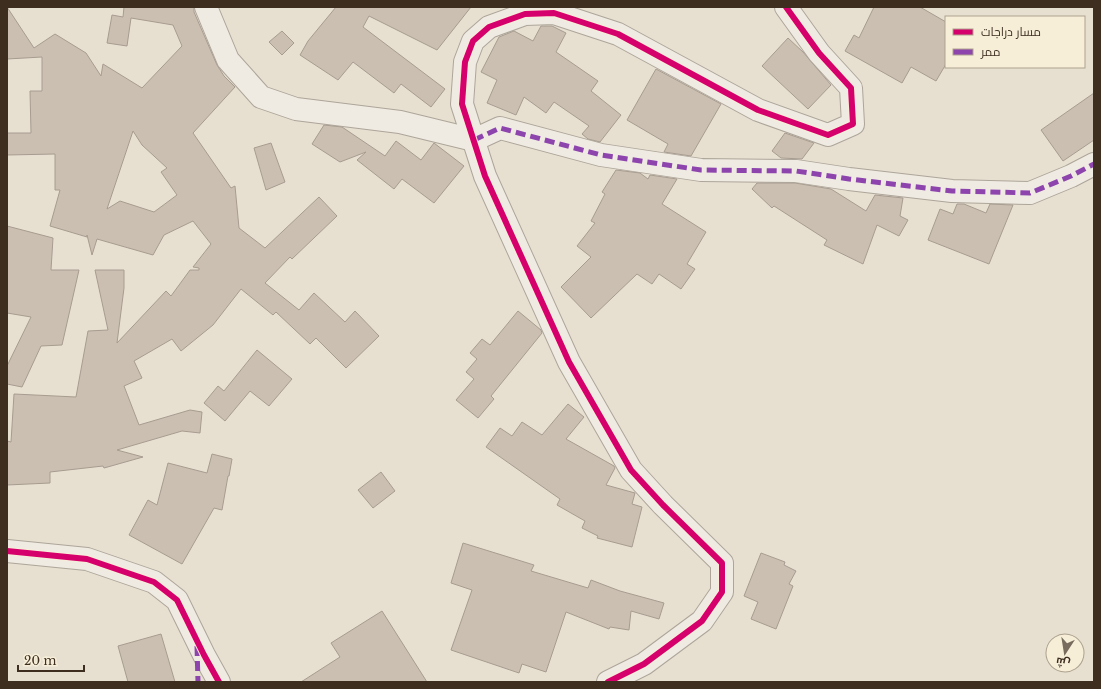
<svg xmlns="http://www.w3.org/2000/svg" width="1101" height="689" viewBox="0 0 1101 689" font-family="'Libre Baskerville',Cairo,serif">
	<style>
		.building { fill: #cbbfb2; stroke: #a89c90; fill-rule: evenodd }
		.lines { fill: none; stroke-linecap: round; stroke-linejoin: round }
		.minor-casing { stroke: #ada599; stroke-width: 24 }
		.minor { stroke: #efebe3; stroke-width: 22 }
		.quiet { stroke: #8e44ad; stroke-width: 5; stroke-dasharray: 10 5; stroke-linecap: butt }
		.cycleway-casing { stroke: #f7eed8; stroke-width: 8 }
		.cycleway { stroke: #d6006c; stroke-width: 6 }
	</style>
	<rect width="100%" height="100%" fill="#e7e0d1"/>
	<g class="building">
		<path d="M7,7L34,48L55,34L86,53L101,76L103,64L142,88L182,46L173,25L131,18L127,46L107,43L112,15L123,17L124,7H194V12L217,65L224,76L235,87L193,133L231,188L235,186L239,228L265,248L319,197L337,216L292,259L290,257L265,283L299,310L314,293L345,322L355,311L379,336L346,368L316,338L310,344L276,312L273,315L241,289L213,325L181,351L172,339L134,361L142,378L124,386L139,425L190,410L202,412L200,433L182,431L117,450L143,457L104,468L103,466L50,472V483L7,485V441L11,442L14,394L76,397L88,331L108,330L95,270H124V288L117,343L166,291L171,296L190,270H199V268L193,267L211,244L193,221L164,235L153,255L97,239L92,255L87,235V237L50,226L60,190H55V154L7,155V133H31L30,91H42V57L7,59ZM133,131L142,145L167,168L161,172L177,195L154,212L120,201L107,209Z"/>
		<path d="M336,7H471L437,50L369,16L363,27L445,89L431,107L401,84L394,93L353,62L338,80L300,55L308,41Z"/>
		<path d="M874,7H920L946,22V64L936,81L911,67L902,83L845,51L854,35L859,38Z"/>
		<path d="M541,26H552L566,33L556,52L598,81L591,91L621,115L600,142L588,139L582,134L589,126L554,102L546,113L524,97L516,115L487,103L497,80L481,72L499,37L514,31L533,41Z"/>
		<path d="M282,31L294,43L282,55L269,42Z"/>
		<path d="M788,38L803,52L831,85L808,109L762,66Z"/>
		<path d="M656,69L721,104L691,156L664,152L668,144L627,120Z"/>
		<path d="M1094,93V140L1063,161L1041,130Z"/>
		<path d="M324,125L342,127L385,156L396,141L421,160L434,143L464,166L434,203L402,179L394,189L357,160L366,152L340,162L312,144Z"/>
		<path d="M785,133L814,143L802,159L781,158L772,151Z"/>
		<path d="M271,143L285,182L266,190L254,148Z"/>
		<path d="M616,170L640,173L648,179L650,175L677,179L662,204L706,232L687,264L695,269L681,289L659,274L652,284L637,274L591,318L561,287L591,257L577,246L595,223L591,221L605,194L602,192Z"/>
		<path d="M757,183H795L831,189L866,211L875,195L903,198L900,216L908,220L899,236L877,225L863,264L824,245L827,240L774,206L772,208L752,189Z"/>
		<path d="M957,204H964L986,213L990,204L1013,205L989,264L928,240L940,209L953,214Z"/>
		<path d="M7,226L53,238L51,270H79L62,345L41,346L22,387L7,384V366L31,317L7,313Z"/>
		<path d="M518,311L541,330L542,333L491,396L494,399L478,418L456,400L474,379L466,372L477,359L470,353L482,339L490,345Z"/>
		<path d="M257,350L292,379L269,406L250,391L225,421L204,403L218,386L224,391Z"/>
		<path d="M568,404L584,417L566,439L614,466L615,468L606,485L635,493L632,504L642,507L632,547L597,538L598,536L582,528L585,521L557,505L560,499L486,447L500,428L512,436L522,422L542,435Z"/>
		<path d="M212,454L232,459L229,476H228L222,510L214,508L182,564L129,535L148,500L157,505L168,463L207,473Z"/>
		<path d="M381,472L395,491L373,508L358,490Z"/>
		<path d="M463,543L534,565L531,571L588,588L591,580L620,591L664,603L659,619L631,611L629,630L610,627L609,629L566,612L546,672L522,664L519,673L451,650L472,590L451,583Z"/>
		<path d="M761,553L785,562L784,565L796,571L789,584L793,586L776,629L751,619L758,602L744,596Z"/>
		<path d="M382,611L427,682H301L340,657L331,643Z"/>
		<path d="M161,634L175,682H128L118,646Z"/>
	</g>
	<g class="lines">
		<g class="minor-casing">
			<g id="minor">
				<path d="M206,7L228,60L261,97L296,109L400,122L474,140L500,128L601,155L701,170L796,171L849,179L952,191L1030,193L1071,176L1094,164"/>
				<path d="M7,551L87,559L154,582L177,600L204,655L219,682"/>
				<path d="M608,682L644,664L702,621L722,592V563L663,505L631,470L569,362L485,176L462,104L465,62L473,41L489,27L525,14L554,13L618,34L758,110L828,135L853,124L851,88L819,53L786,7"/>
			</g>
		</g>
		<use href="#minor" class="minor"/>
		<g class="quiet">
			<path d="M474,140L500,128L601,155L701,170L796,171L849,179L952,191L1030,193L1071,176L1094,164"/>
			<path d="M197,646L198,682"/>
		</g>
		<g class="cycleway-casing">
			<g id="cycleway">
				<path d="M7,551L87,559L154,582L177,600L204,655L219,682"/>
				<path d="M608,682L644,664L702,621L722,592V563L663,505L631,470L569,362L485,176L462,104L465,62L473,41L489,27L525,14L554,13L618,34L758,110L828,135L853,124L851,88L819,53L786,7"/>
			</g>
		</g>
		<use href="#cycleway" class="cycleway"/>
	</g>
	<rect width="1101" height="689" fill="none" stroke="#3d2e20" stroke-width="16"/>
	<rect x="945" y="16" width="140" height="52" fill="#f7eed8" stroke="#ada18e"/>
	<rect x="953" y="29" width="20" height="6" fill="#d6006c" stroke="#ada18e"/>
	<text x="981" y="36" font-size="12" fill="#3d2e20">مسار دراجات</text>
	<rect x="953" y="49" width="20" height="6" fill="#8e44ad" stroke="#ada18e"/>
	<text x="981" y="56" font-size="12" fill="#3d2e20">ممر</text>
	<g transform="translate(1065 653) rotate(192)"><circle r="19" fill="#f7eed8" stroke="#ada18e"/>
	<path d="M0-3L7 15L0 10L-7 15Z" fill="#786c5e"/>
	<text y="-6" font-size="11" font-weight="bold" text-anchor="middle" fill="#3d2e20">ش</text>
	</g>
	<path d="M18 665v6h66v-6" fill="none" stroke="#3d2e20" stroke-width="2"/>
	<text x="24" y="665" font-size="12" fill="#3d2e20" stroke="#f7eed8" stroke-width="3" paint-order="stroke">20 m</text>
</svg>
